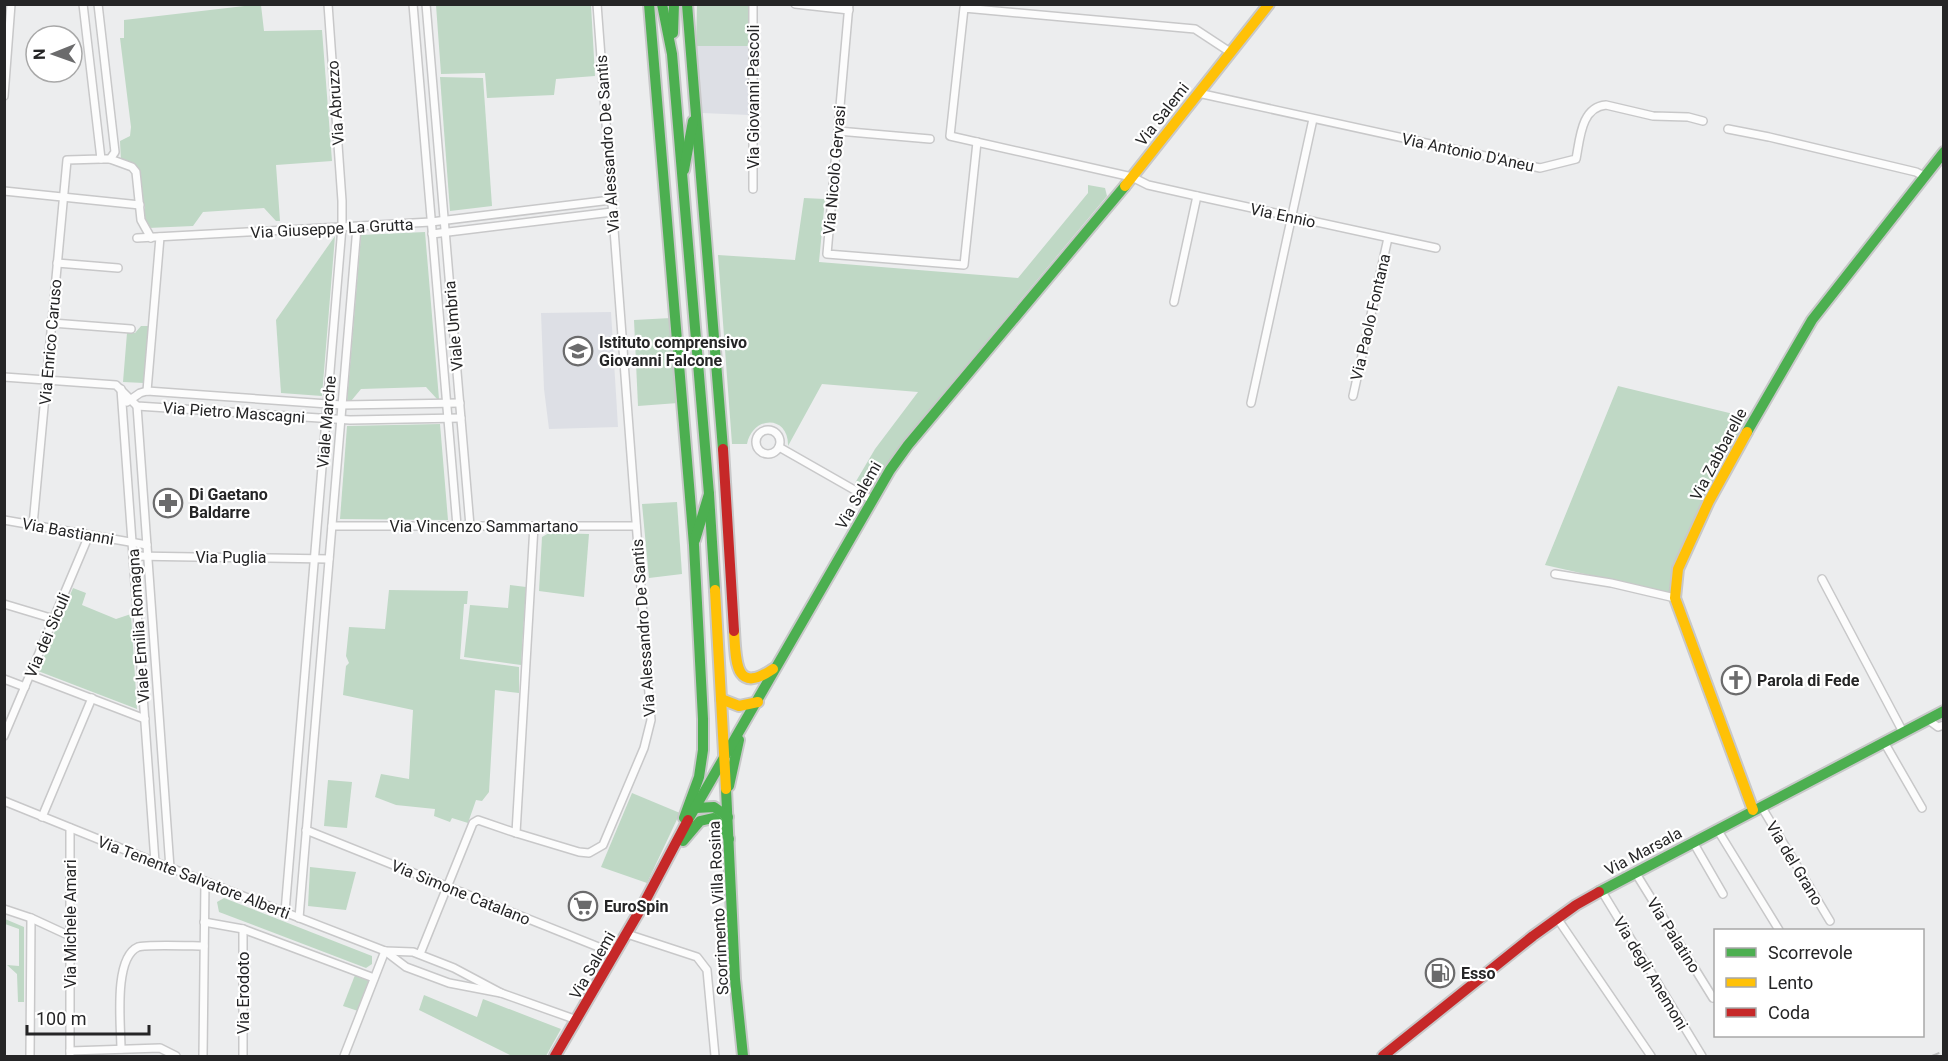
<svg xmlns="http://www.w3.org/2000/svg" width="1948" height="1061" viewBox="0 0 1948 1061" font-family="Roboto,sans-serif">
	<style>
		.built { fill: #dddfe5 }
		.green { fill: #bfd8c5 }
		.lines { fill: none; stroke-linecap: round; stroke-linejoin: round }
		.street-casing { stroke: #c8c8c9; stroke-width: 10 }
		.fast-casing { stroke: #c8c8c9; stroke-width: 14 }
		.slow-casing { stroke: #c8c8c9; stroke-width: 14 }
		.jam-casing { stroke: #c8c8c9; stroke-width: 14 }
		.street { stroke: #fcfcfc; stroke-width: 7 }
		.fast { stroke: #4caf50; stroke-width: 10 }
		.slow { stroke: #ffc107; stroke-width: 10 }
		.jam { stroke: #c62828; stroke-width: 10 }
		.rail { stroke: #bcbdbe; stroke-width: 2; stroke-dasharray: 8 8; stroke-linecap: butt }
		.labels { text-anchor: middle; stroke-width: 4.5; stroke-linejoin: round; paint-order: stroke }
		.street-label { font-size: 16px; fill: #252526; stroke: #fff }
		.poi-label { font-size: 16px; font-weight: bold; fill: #252526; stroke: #fff; text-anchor: start }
	</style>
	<rect width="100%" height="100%" fill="#ecedee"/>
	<g class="built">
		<path d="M696,46H749V115L702,113Z"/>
		<path d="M611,312L618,427L549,429L544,389L541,313Z"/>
	</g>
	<g class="green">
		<path d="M253,5H261L264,31L322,30L332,161L276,165L280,221H276L264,208L203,212L193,226L148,228L143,218L145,207L139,191L138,173L121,161L120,141L130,136L131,127L120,38H124V20Z"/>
		<path d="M436,5H591L595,76L556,79L554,95L487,98L485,73L441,74Z"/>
		<path d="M697,5H749V46H696Z"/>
		<path d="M440,77L483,78L492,206L450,211Z"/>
		<path d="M1088,185L1105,188L1107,196L923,417L875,482L871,485L855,483L875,449L918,392L822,384L788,446C789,415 753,415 747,444H732L718,255L795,260L804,198L825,199L819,262L1018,278L1088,193Z"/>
		<path d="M425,232L439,399H437L426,387L361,389L351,401H347L361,235Z"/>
		<path d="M335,236L322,396L281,393L276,320Z"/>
		<path d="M671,318L678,403L638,406L634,320Z"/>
		<path d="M141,326H149L144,383L123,382L127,333H135Z"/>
		<path d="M1618,386L1750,418L1701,508L1674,565L1669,593L1545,565Z"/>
		<path d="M440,424L448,520L340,519L347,426Z"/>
		<path d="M677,502L682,574L649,578L642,504Z"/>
		<path d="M549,533L589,534L584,597L539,591L542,537Z"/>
		<path d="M510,585L526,587L521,665L464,657L470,605L508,608Z"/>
		<path d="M73,588L86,593L82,605L116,619L131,614L137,709L38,671Z"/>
		<path d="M389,590L468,591L467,604H464L460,659L519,667V693L495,690L489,792L482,801L476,800L468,823L452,818L450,822L434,816L435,809L396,805L375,797L381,774L409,779L413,710L343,695L346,666L349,663L346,656L349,627L385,629Z"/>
		<path d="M328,780L352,782L347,828L324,826Z"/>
		<path d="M632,793L680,813L647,883L601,867Z"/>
		<path d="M310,867L356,872L346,910L308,906Z"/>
		<path d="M224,898L372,956V964L366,968L219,912L217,902Z"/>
		<path d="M5,919L24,927V1002H18L17,974L7,965L19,966V929L5,924Z"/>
		<path d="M355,975L370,981L358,1011L343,1006Z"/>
		<path d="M424,995L477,1017L483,999L561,1029L546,1056H512L419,1010Z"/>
	</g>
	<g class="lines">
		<g class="street-casing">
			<g id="street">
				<path d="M98,4L115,152L110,159H101"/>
				<path d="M413,4L457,526"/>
				<path d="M426,4L470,526"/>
				<path d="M795,4L849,10"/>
				<path d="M849,4L827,254L964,265L977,142"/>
				<path d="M1230,52L1195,29L964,8L950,136L1132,177L1148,185L1197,196L1436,248"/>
				<path d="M1198,93L1540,168L1576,159C1580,139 1581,107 1606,105L1653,116L1688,117L1703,121"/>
				<path d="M4,96L11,4"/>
				<path d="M1728,129L1769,137L1916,172L1924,176"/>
				<path d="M838,131L930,139"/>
				<path d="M110,159L132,167L136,172L141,220L151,238"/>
				<path d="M753,189V4"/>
				<path d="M4,191L140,205"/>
				<path d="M432,234L612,212"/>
				<path d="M137,238L431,222L611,200"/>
				<path d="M57,263L118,268"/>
				<path d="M1174,302L1197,196"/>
				<path d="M52,323L131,329"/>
				<path d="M4,377L116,385L137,406L350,420L461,418"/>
				<path d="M121,389L155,862"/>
				<path d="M147,391L160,237"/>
				<path d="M1353,396L1388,238"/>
				<path d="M127,402L140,393L147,391L342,405L460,403"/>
				<path d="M1251,403L1313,119"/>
				<path d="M137,406L170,868"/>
				<circle cx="768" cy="442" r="12"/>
				<path d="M779,447L872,500"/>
				<path d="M4,520L147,545"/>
				<path d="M33,525L67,160L101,159L83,4"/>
				<path d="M332,526H636"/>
				<path d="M534,526L516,833L579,852L589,853L603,845L644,748L651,720L597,4"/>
				<path d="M133,556L329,559"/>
				<path d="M1555,574L1611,583L1675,598"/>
				<path d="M1822,579L1903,732"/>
				<path d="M4,604L54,619"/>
				<path d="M30,675L145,719"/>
				<path d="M4,679L25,687"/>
				<path d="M1927,719L1938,727L1944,725"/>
				<path d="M4,736L89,535"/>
				<path d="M1884,742L1922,808"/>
				<path d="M4,801L155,862L385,951L406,967L449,983L501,993"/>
				<path d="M1761,806L1830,921"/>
				<path d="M42,817L92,698"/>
				<path d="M1717,829L1779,930"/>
				<path d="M306,830L616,954"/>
				<path d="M1693,842L1723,894"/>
				<path d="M1635,872L1713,998"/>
				<path d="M1601,890L1702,1056"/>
				<path d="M4,909L31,918L70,936"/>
				<path d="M285,912L342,227V201L328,4"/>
				<path d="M299,918L357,227"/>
				<path d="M1557,918L1651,1056"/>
				<path d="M204,922L243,929L374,978"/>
				<path d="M627,934L697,957L707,970L715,1056"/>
				<path d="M385,951L413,952L454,968L501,993L577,1020"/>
				<path d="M420,954L473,823L478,820L516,833"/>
				<path d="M121,1049C121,1026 113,958 138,947C146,944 193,946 204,946"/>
				<path d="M70,1051L160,1048L176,1056"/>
				<path d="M30,1056L31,918"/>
				<path d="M70,1056V828"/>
				<path d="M203,1056L205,881"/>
				<path d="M243,1056V929"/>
				<path d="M344,1056L385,951"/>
			</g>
		</g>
		<g class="fast-casing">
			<g id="fast">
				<path d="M649,4L694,545L703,719V750L699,777L684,818"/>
				<path d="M662,4L672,54L709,494L715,590"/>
				<path d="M687,4L723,449"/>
				<path d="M673,33L674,4"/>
				<path d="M684,170L693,121"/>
				<path d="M1747,432L1812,320L1944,152"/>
				<path d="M695,540L709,494"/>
				<path d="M729,786L739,740"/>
				<path d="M726,789L735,979L743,1056"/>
				<path d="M696,808L714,807L728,817"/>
				<path d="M688,820L890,470L908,445L1125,186"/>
				<path d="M683,841L700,821L713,818L722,825L729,839"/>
				<path d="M1599,892L1944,711"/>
			</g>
		</g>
		<g class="slow-casing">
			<g id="slow">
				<path d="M1125,186L1269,4"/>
				<path d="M1747,432L1709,501L1678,569L1675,598L1753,810"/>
				<path d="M715,590L726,789"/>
				<path d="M734,631C736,659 734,696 773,669"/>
				<path d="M721,699L739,706L758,702"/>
			</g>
		</g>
		<g class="jam-casing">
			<g id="jam">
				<path d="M723,449L734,631"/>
				<path d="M555,1056L643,905L688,820"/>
				<path d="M1383,1056L1533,936L1576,905L1599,892"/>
			</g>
		</g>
		<use href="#street" class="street"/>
		<use href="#fast" class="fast"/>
		<use href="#slow" class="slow"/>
		<use href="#jam" class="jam"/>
		<path class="rail" d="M1932,1056L1944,1051"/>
	</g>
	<defs>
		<g id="school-ring" transform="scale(1.5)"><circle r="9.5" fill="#fff" stroke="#6b6b6c" stroke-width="1.5"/><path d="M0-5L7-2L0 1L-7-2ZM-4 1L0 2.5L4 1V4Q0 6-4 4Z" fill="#6b6b6c"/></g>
		<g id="pharmacy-ring" transform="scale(1.5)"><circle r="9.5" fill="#fff" stroke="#6b6b6c" stroke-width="1.5"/><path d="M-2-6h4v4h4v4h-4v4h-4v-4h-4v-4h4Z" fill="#6b6b6c"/></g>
		<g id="church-ring" transform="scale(1.5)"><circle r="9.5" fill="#fff" stroke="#6b6b6c" stroke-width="1.5"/><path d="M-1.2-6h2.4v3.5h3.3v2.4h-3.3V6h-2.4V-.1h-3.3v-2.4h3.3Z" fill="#6b6b6c"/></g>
		<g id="supermarket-ring" transform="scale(1.5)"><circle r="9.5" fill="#fff" stroke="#6b6b6c" stroke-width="1.5"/><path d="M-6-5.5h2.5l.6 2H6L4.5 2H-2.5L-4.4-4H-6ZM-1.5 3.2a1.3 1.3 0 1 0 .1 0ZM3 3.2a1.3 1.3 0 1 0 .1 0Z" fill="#6b6b6c"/></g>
		<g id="fuel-ring" transform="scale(1.5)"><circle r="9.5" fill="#fff" stroke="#6b6b6c" stroke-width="1.5"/><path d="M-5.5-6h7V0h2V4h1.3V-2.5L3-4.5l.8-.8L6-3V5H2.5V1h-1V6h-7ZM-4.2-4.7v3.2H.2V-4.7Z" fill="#6b6b6c"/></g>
	</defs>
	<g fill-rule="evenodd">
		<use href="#school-ring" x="578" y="351"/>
		<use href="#pharmacy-ring" x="168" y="503"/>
		<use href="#church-ring" x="1736" y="680"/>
		<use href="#supermarket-ring" x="583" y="906"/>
		<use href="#fuel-ring" x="1440" y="973"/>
	</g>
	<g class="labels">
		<g class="street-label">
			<text transform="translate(753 97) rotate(-90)" y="6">Via Giovanni Pascoli</text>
			<text transform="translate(335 103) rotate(-94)" y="6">Via Abruzzo</text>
			<text transform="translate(1162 114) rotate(-52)" y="6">Via Salemi</text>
			<text transform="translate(607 144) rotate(-94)" y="6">Via Alessandro De Santis</text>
			<text transform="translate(1468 152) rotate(12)" y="6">Via Antonio D'Aneu</text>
			<text transform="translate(834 170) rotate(-85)" y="6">Via Nicolò Gervasi</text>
			<text transform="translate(1283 215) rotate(12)" y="6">Via Ennio</text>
			<text transform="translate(332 228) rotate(-3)" y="6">Via Giuseppe La Grutta</text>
			<text transform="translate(1370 317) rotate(-77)" y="6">Via Paolo Fontana</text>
			<text transform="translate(453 326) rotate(-95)" y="6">Viale Umbria</text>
			<text transform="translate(50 342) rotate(-85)" y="6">Via Enrico Caruso</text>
			<text transform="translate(234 412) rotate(4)" y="6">Via Pietro Mascagni</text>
			<text transform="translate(326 422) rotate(-85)" y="6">Viale Marche</text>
			<text transform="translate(1718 454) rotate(-62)" y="6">Via Zabbarelle</text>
			<text transform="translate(858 495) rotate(-60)" y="6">Via Salemi</text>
			<text x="484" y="532">Via Vincenzo Sammartano</text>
			<text transform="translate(68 531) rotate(10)" y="6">Via Bastianni</text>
			<text x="231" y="563">Via Puglia</text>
			<text transform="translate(138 626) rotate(-94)" y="6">Viale Emilia Romagna</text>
			<text transform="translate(643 628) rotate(-94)" y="6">Via Alessandro De Santis</text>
			<text transform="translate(47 635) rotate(-67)" y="6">Via dei Siculi</text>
			<text transform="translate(1643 851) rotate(-28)" y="6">Via Marsala</text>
			<text transform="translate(1795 863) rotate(59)" y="6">Via del Grano</text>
			<text transform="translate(194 877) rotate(21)" y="6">Via Tenente Salvatore Alberti</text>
			<text transform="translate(461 892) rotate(22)" y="6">Via Simone Catalano</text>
			<text transform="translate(718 908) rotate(-93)" y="6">Scorrimento Villa Rosina</text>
			<text transform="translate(70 924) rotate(-90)" y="6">Via Michele Amari</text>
			<text transform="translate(1674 935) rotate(58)" y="6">Via Palatino</text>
			<text transform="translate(592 965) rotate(-60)" y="6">Via Salemi</text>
			<text transform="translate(1651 973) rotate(59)" y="6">Via degli Anemoni</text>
			<text transform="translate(243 993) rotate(-90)" y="6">Via Erodoto</text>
		</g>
		<g class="poi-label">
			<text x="599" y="348">Istituto comprensivo<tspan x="599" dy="18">Giovanni Falcone</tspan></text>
			<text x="189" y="500">Di Gaetano<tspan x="189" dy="18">Baldarre</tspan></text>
			<text x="1757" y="686">Parola di Fede</text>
			<text x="604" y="912">EuroSpin</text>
			<text x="1461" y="979">Esso</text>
		</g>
	</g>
	<rect width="1948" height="1061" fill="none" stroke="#252526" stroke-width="12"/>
	<rect x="1714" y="929" width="210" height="108" fill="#ffffff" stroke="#a8a8a8" stroke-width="1.5"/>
	<rect x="1726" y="948" width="30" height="9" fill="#4caf50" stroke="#a8a8a8" stroke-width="1.5"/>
	<text x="1768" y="959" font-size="18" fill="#252526">Scorrevole</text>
	<rect x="1726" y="978" width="30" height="9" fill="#ffc107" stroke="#a8a8a8" stroke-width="1.5"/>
	<text x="1768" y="989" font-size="18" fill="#252526">Lento</text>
	<rect x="1726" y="1008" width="30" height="9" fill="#c62828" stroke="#a8a8a8" stroke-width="1.5"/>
	<text x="1768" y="1019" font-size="18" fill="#252526">Coda</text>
	<g transform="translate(54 54) rotate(269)"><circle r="28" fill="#ffffff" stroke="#a8a8a8" stroke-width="1.5"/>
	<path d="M0-4.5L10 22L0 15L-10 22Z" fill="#6b6b6c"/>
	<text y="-9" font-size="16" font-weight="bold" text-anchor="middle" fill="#252526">N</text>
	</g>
	<path d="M27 1025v9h122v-9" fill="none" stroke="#252526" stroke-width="3"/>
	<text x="36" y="1025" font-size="18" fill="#252526" stroke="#ffffff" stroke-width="4.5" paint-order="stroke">100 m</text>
</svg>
